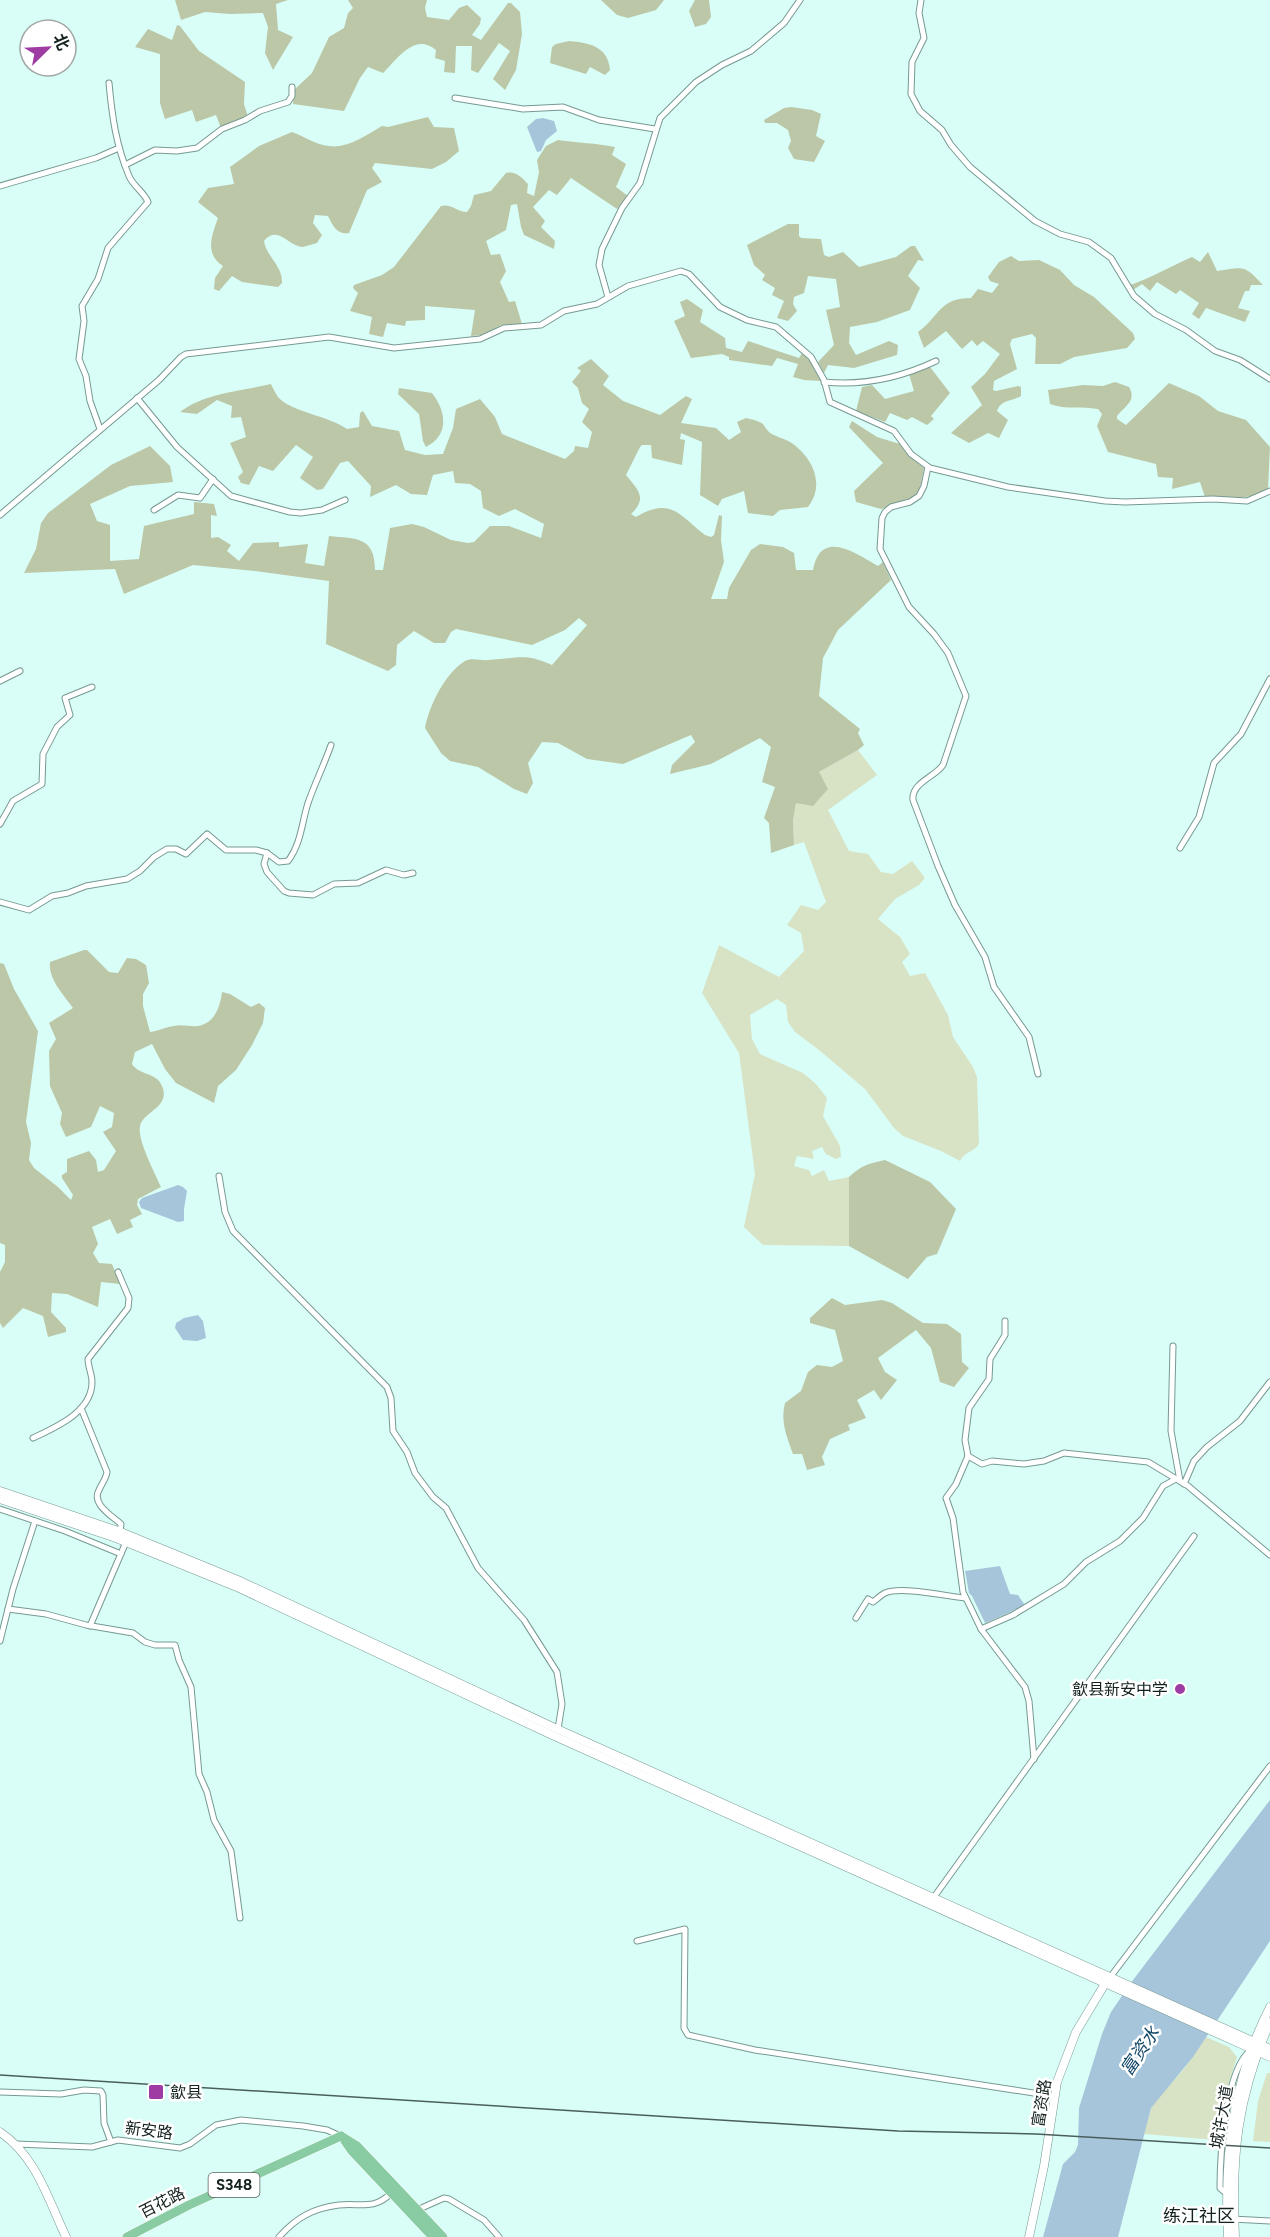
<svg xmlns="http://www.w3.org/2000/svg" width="1270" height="2237" viewBox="0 0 1270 2237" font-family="Figtree,'Noto Sans SC',sans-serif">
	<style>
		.green { fill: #d8e3c6 }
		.forest { fill: #bbc7a7 }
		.water { fill: #a6c5db }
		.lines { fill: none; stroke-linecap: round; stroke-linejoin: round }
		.street-casing { stroke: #769992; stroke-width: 7 }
		.secondary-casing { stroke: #769992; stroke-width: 9 }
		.primary-casing { stroke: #fff; stroke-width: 10 }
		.street { stroke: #fff; stroke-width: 5 }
		.secondary { stroke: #fff; stroke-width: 8 }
		.primary { stroke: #89cba3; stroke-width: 9 }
		.rail { stroke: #4a5e5b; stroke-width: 1.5 }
		.poi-dot { fill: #9e3ca3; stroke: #fff; stroke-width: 2 }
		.labels { text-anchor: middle; stroke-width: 5; stroke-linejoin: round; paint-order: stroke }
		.shield { fill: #fff; stroke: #5a6462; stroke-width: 1.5 }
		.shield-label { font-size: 15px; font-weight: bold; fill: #13211f }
		.poi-label { font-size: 16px; fill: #13211f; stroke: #fff; text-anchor: end }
		.street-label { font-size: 16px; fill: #13211f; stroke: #fff }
		.water-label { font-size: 18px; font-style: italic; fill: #134868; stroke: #fff }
		.neighbourhood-label { font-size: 18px; fill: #13211f; stroke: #fff }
	</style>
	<rect width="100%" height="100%" fill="#d9fef7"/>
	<g class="green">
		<path d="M858,750L877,775L828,810L849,851L868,854L881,872L893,874L912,861L925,878L919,885L895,899L878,919L900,937L910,954L902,962L910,976L925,973L948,1015L953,1037L973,1067L977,1077L979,1144C974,1152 964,1152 960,1161L941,1151L903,1136L894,1128L865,1089L819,1050L795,1032L788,1022L786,1005L777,999L750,1015L752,1039L760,1054L803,1073L816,1084L827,1098L823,1116L840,1146L841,1157L836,1159L826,1154L822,1147L812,1151L814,1159L797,1156L794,1166L809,1170L812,1176L824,1170L829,1181L849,1177V1246L763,1245L744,1227L755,1174L739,1053L702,993L719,945L779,977L804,951L801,933L787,925L801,905L818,910L826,902L804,842L794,845L793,821L796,802L819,772Z"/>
		<path d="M1206,2037L1229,2047L1237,2057L1223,2101L1215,2140L1144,2134L1151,2108L1155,2101L1183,2070Z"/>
		<path d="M1267,2073H1270V2142L1253,2141L1258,2101Z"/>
	</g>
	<g class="forest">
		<path d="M175,0H288L276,4L278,30L293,37L273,70L265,53L268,27L263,13L230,14L205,12L181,20Z"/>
		<path d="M348,0H427L425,8L427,17L449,20L459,8L467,5L481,18L480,24L472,35L481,40L508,3H511L520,12L522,34L516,70L505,90L493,79L510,51L499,43L478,73L471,70L472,46H456L455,73L444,72L445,61L435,58L436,50C415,32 398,58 383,73L368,67L360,78L344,111L293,104L294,90L312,73L329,37L344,28L348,13L353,8Z"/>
		<path d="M601,0H664L656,10L628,18L617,15Z"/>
		<path d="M695,0H709L711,17L706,24L695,27L689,11Z"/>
		<path d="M177,25L180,26L199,51L245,82L244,104L248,117L221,128L216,115L196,122L192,110L165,119L160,103V54L135,47L148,29L172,40Z"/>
		<path d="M569,41C589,43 608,46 610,70L605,75L590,67L586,74L550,63L552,47L556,44Z"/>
		<path d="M791,107L812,110L821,114L816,136L825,141L814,162L794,159L788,148L791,141L788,130L777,123H765L764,120L784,108Z"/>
		<path d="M428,117L434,127L454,128L459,151L446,162L432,169L375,163L372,168L382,182L367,190L349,233C337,235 333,226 328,216L315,215L313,223L322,235L317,243C313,244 307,246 303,247C289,247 278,224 264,241C266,256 283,266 282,283L278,287L242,282L232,276L219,291L214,289L215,278L223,266C204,254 212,235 218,218L198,202L208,188L234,184L230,167L259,146L292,132C304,136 316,145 329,146C348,149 366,135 382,126L388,127Z"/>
		<path d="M558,140C578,143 596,143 615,147L612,155L626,164L616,187L628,196L617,209L571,178L557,195L549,190L533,207L545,221L541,227L555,241L554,249L524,235L521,227L517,204L511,205L506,230L486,241L491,255L500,254L506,271L500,282L509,302L515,301L522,324L501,325L484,335L471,336L475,310L425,306V320L406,321L405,326L387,323L383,337L369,334L372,317L350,311L358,293L353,288L354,285L382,275L394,267L441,206C451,203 457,212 467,212L471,206L474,195L491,191L506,173C516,171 521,177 528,184L527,193L534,196L539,172L537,160L546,146Z"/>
		<path d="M788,224H799V236L801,238L821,239L824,255L829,257L843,252L859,267L896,257L911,246H915L924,261L918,260L908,276L920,288L910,310L877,322L850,327L849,343L856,355L889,341L898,345L897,355L854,368L828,365L824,373L818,362L834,345L826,310L840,307L836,279L808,276L804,293L794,297L793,304L797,311L788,321L777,318L784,301L772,295L775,288L762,280L765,275L754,265L747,245Z"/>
		<path d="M1208,252L1217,271C1244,267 1244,264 1263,285H1251L1249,291H1245L1238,308L1250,311L1245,322L1206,308L1199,319L1192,314L1199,303L1180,290L1176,294L1157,282L1150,291L1142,284L1133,290L1130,285C1151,278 1171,266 1192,257L1200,262Z"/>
		<path d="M1011,256L1019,261L1039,260L1060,270L1074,285L1094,297L1133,333L1135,339L1127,348L1074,357L1060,364H1035L1036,338L1032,334L1012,339L1010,344L1017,369L994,381L993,390L996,391L1018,386L1021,387V396C1013,401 1000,400 997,411L1008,420L999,438L988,433L969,443L951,433L982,405L971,387L985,374L1000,354L983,341L977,346L972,340L962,349L946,331L924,348L918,332C940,316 939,298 971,298L978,289L992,293L999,284L990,281L988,277L999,262Z"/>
		<path d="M687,299L703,310L700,322L725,338L726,348L742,352L748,341L799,358L802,353L810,361L821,381L804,380L793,377L798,364L777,358L772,366L729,360V357L722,354L691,358L674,321L685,316L680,302Z"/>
		<path d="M591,359L609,376L603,385L623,401L660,415L686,396L692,399L681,423L716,428L729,440L741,432L737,422L746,418C751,419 759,421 763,424C765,427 767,430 769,432C775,437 784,438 790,442C812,456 826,484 808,507L780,510L773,516L748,513L744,491L722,499L718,506L700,495L702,442L681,433L680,439L685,440L682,465L652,458L651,445H642L640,447L626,475C638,490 648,498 631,514L636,517C671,497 678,514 705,535L711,537L714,535L719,515L722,516L721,540L724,562L711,599H727L729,588L751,550L760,544L783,547L794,553L796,570H813C821,528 855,553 878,566L883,562L891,580L838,630L823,658L819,696L860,729L858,733L864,745L858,750L819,772L828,789L813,806L796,803L793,821L794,845L771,853L769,823L764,818L775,787L762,782L771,747L760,738L711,764L670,774L672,765L695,742L691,735L623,764L587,759L558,743L542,742L528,763L533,783L527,794L514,789L478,767L450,761L441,753L425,728C429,706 445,673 465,661C471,657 481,661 488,660C516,659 524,652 552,665L587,625L579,618L565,630L532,645L456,629L451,632L445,643H434L414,631L397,645L396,665L388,671L326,644L329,581L255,571L193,565L124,594L115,569L24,573L36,549L41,523L48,513L111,465L150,446L170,466L173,482L130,486L90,504L97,521L110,525V561L139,559L144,526L194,514V502L214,504L217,516L211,515V538L218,537L231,545L227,551L239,561L253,543L279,542V547L308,544L305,563L324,566L329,536C356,539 375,536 375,570H383L390,528L412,524L424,527L451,540L468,543L474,542L490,526H509L541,538L544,524L515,509L499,516L483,508L481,491L470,484L455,483L453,471L433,475L427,495L411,494L396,485L370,497L371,486L348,461L340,463L323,489L317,490L300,478L313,457L296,445L273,471L259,466L249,485L241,483L238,477L243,472L230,443L246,437L241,417L231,418L232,406L217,400L197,414L180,412C204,393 242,391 271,384C273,388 275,393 278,397C291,412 329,416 347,429L359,427L360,413L363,411L372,426L399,431L405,450L425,455L443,454L453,428L456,409L480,399L495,417L502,434L565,459L574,451L575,446L588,448L592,432L582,422L589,409L582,403L578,388L572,382L581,371L577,368Z"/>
		<path d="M930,367L950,393L931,416L934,419L927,425L912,417L907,420L890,413L885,422L856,411L862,387L872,385L885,399L914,391L909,374Z"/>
		<path d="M1115,382L1129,387C1137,401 1125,406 1117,416V419L1126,425L1169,383L1199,396L1218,411L1246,420L1270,447L1268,489C1248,501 1227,498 1205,497L1200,482L1172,489L1173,478L1158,477L1156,464L1108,452L1097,426L1102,414L1098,409C1082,406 1066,410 1050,404L1048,390L1083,385L1103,386Z"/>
		<path d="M399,388L432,393C446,411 450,435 426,447L423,441L419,414L398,394Z"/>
		<path d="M852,421L877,437L900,444L908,455L924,468L919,493L908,500L881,509L856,502L854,491L883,463L849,427Z"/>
		<path d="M84,950H87L109,972L118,973L127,958L136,959L146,965L149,983L143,994V1006L150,1032C159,1031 165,1027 174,1026C182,1024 190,1027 198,1026C215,1023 220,1007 222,992L230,994L251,1007L259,1003L265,1008L263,1023L252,1045L236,1070L218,1086L214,1103L176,1083L165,1069L152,1044L135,1052L132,1064C139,1075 156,1073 161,1084C173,1107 143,1111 140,1126C137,1140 155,1173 161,1187L138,1199L137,1205L142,1214L130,1220L133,1227L117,1234L110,1219L92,1227L98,1244L93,1253L99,1263L112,1264L120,1284L101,1282L98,1307L67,1294L52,1293L51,1312L66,1328V1332L48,1337L43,1316L23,1308L3,1328L0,1323V1272L5,1262V1245L0,1243V963L4,964L14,989L38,1031L26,1122L31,1143L29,1160L34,1168L58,1187L71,1200L73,1195L62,1178V1175L67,1172V1159L89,1151L96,1160L98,1172L104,1170L116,1151L103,1132L112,1127L114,1113L100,1106L91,1127L66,1137L60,1124L62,1113L50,1086L49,1051L56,1039L49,1023L73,1008C64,995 48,979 50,962Z"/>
		<path d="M885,1160L930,1182L956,1209L937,1254L927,1257L908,1279L849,1246V1177C860,1166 870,1163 885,1160Z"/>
		<path d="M832,1298L845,1305L882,1300L892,1303L923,1323L947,1324L961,1334L962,1362L969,1368L954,1387L940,1382L931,1348L916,1330L878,1358L885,1372L897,1380L881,1400L874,1390L857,1400L866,1418L848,1425L850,1430L830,1439L822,1457L825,1465L807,1470L802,1454H793C787,1437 780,1421 785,1403L801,1391L808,1372L817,1365L832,1367L843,1361L835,1330L810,1323V1318Z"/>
	</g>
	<g class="water">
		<path d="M543,118L554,121L557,131L546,140L541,151L537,152L527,127L536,119Z"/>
		<path d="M178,1185L183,1187L187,1191L184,1209V1221L178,1222L141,1208L139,1202L142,1198Z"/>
		<path d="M198,1315L203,1321L206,1338L197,1341L183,1340L175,1328L176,1323L184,1318Z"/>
		<path d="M1000,1566L1010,1594L1018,1595L1024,1604L1022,1607L985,1623L972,1596L969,1593L965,1571Z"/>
		<path d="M1270,1800V1941L1193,2057L1151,2108L1118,2237H1043L1063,2164L1075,2152L1078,2145L1079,2108L1102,2034L1111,2012L1130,1984Z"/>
	</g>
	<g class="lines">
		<g class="street-casing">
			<g id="street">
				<path d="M921,0L919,13L924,38L912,62L911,94L920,111L942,130L951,145L970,167L1035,221L1060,234L1089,242L1111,258L1134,296L1155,314L1186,330L1215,351L1240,360L1270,379"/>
				<path d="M455,98L523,109L563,107L599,120L655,129"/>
				<path d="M125,165L155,150L177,151L197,148L222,129L245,120L260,111L288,102L292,96V87"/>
				<path d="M0,186L96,158L119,148"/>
				<path d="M608,297L599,265L602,249L622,208L640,183L660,118L696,82L722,65L751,51L784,23L800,0"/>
				<path d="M824,382C863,386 900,378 936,361"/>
				<path d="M137,398L177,447L231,496L290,512L301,513L322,510L345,500"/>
				<path d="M100,429L90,401L86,376L79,359L84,321L82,306L98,279L108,248L148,202C144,192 133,186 129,176C116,145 112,116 109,83"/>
				<path d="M928,467L924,486L919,496L910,502L891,507L885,512L882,518L880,549L909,607L934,634L948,653L966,696L943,765C935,777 911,783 913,800L938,866L955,905L985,957L994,987L1029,1037L1038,1074"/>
				<path d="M154,510L178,495L200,498L213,479"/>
				<path d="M0,515L159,380L181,357L186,354L329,337L394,348L480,339L504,328L541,325L564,311L597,304L628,286L681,271L689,274L720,307L747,320L776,327L811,357L824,380L830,402L894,431L911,454L930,468L1008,487L1105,501L1125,502L1213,499L1247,501L1270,491"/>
				<path d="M0,681L20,671"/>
				<path d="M0,824L13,801L42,784L43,754L57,727L70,715L65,698L92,687"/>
				<path d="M1180,848L1199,817L1214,763L1241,734L1270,679"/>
				<path d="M267,853L264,864L267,872L284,891L289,893L313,895L334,884L358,883L386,870L404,875L413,873"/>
				<path d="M0,902L29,910L52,896L68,893L86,886L127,879L140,871L154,857L167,849H176L186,854L207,834L226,850H256L267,853L279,862L288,861C301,844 302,822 308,803C315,783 324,765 331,745"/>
				<path d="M219,1176L225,1212L233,1231L387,1387L391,1398L393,1431L407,1452L415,1473L433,1497L446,1508L478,1568L524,1620L557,1672L562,1704L558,1729"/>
				<path d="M1005,1321V1335L990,1359L989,1379L969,1408L965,1440L968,1456L956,1484L946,1498L953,1518L963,1592L981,1629L1025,1687L1029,1701L1034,1759"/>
				<path d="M1173,1346L1171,1431L1180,1481"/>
				<path d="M81,1408L107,1472C106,1479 102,1483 99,1490C91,1504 112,1516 121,1524L120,1532"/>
				<path d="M33,1438C56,1427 92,1412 92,1382C92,1374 88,1367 88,1359L128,1308L129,1298L118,1272"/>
				<path d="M968,1456L982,1464L992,1461L1024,1464L1044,1461L1064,1453L1148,1462L1188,1486L1270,1555"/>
				<path d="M1184,1484L1194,1461L1207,1447L1240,1421L1270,1382"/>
				<path d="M0,1509L65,1531L121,1554"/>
				<path d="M8,1609L46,1614L86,1625L133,1633L145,1642L155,1645H175L179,1660L191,1687L199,1774L207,1792L214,1820L231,1851L240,1918"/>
				<path d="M856,1618L868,1599L873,1602C877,1599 881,1595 885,1593C901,1586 945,1596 965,1598"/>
				<path d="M90,1626L126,1542"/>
				<path d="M981,1629L1013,1615L1064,1584L1086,1562L1120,1541L1143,1518L1163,1486L1176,1479"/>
				<path d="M0,1641L13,1589L35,1521"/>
				<path d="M934,1897L1194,1536"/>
				<path d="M637,1941L685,1929L684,2028L688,2035L755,2050L1053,2096"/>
				<path d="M1108,1980L1270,1766"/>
				<path d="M0,2092L61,2094L84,2090L101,2091L103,2095L104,2123L111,2142"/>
				<path d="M16,2144L92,2147L118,2140L180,2148L190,2144L216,2125L241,2120L303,2126L327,2130L340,2136"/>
				<path d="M1227,2194L1220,2188C1220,2156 1225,2069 1251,2050"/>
				<path d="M417,2210L444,2198L449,2199L484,2220L499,2237"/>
				<path d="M1232,2219L1270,2221"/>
				<path d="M279,2237C296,2218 313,2208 339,2205C361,2203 375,2210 391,2193"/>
			</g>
		</g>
		<g class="secondary-casing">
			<g id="secondary">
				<path d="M0,1491L118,1531L240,1581L555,1728L1270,2049"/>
				<path d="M0,1499L116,1538L237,1587L552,1735L1270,2057"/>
				<path d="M0,2132C36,2156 48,2199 66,2237"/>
				<path d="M1029,2237L1044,2166L1057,2082L1076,2032L1106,1982"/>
				<path d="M1228,2237C1224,2154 1232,2082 1270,2007"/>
				<path d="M1235,2237C1231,2157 1237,2097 1270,2022"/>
			</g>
		</g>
		<g class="primary-casing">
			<g id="primary">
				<path d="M341,2136L357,2146L443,2237"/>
				<path d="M345,2141L352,2151L433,2237"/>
				<path d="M127,2237L189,2205L341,2136"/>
			</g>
		</g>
		<use href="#street" class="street"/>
		<use href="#secondary" class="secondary"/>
		<use href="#primary" class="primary"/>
		<path class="rail" d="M0,2075L898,2131L1036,2134L1270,2148"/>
	</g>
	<g class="poi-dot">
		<circle cx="1180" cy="1689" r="6"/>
		<rect x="148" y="2084" width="16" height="16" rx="3"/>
	</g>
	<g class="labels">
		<rect class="shield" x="208.5" y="2173" width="51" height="24" rx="4.5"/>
		<g class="shield-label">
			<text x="234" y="2190">S348</text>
		</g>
		<g class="poi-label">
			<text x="1168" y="1695">歙县新安中学</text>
			<text x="170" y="2098" text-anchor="start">歙县</text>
		</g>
		<g class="street-label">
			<text transform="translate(1041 2103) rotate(-81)" y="6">富资路</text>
			<text transform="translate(1221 2117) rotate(-80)" y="6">城许大道</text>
			<text transform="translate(149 2130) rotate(7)" y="6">新安路</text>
			<text transform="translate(162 2202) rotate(-27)" y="6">百花路</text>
		</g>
		<g class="water-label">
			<text transform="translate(1140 2051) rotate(-56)" y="6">富资水</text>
		</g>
		<g class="neighbourhood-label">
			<text x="1199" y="2222">练江社区</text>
		</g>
	</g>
	<g transform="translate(48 48) rotate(66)"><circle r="28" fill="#ffffff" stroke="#a1a6a5" stroke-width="1.5"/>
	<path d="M0-4.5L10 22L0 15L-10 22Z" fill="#9e3ca3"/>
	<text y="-9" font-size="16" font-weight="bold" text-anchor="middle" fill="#13211f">北</text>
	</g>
</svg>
